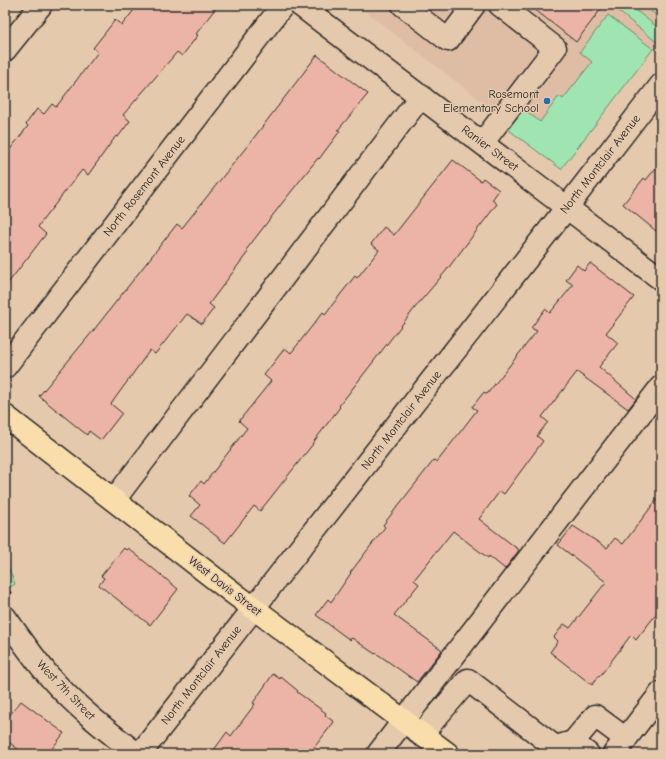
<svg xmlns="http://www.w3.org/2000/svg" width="666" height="759" viewBox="0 0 666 759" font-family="'Comic Neue',sans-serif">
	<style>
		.built { fill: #dfbda5 }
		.green { fill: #a0e5b1; stroke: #66886e }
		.building { fill: #ecb4a6; stroke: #2b2b2b }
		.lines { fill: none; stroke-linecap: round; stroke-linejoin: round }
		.minor-casing { stroke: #2b2b2b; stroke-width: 25 }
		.major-casing { stroke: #2b2b2b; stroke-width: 25 }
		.path { stroke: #2b2b2b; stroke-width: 2.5; stroke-dasharray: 4 3; stroke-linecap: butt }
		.minor { stroke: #e5c9ac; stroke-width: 22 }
		.major { stroke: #f9deab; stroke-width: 22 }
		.poi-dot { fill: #1f6fb2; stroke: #e5c9ac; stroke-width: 1.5 }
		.labels { text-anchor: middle; stroke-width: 3; stroke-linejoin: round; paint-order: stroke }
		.poi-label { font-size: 12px; fill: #2b2b2b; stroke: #e5c9ac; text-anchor: end }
		.street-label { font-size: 12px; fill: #2b2b2b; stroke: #e5c9ac }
	</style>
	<rect width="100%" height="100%" fill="#e5c9ac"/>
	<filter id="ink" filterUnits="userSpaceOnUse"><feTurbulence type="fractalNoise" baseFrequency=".025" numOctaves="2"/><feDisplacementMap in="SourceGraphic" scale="8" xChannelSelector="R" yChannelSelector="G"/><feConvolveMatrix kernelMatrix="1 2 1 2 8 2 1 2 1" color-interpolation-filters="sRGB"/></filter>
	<g filter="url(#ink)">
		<path class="built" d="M357,5H661V38L563,164Z"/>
		<g class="green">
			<path d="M616,5H629L661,30V39L658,43L614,8Z"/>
			<path d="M643,5H661V19Z"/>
			<path d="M608,15L653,49L561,169L509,130L510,126L524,109L540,122L559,96L563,99L592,62L580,52Z"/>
			<path d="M5,559L15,584L5,590Z"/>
		</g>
		<g class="building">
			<path d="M138,5H218L196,34L198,35L182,56L177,52L123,115L130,121L118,137L116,136L88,175L82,170L42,221L38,227L46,234L5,287V156L28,126L26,124L37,109L44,114L52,104L56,107L98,52L93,48L115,20L122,25Z"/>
			<path d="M529,5H604L576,42Z"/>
			<path d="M317,55L368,94L338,130L340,131L319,159L318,158L283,202L246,250L248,252L209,304L214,308L202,324L187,314L155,354L150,350L111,404L122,413L101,440L89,431L87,435L39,396L93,331L177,224L182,228L256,135Z"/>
			<path d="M453,160L481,181L483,178L499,190L492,200L497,204L446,271L418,304L339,406L340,407L312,444H313L260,511L254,506L225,543L191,516L200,505L189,496L201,481L204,484L247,428L239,421L271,381L264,375L285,348L291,353L323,312L325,314L355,276L357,278L379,250L371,244L384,227L394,235Z"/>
			<path d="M661,162V235L623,204L644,178L646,180Z"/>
			<path d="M590,263L634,297L606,333L618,343L599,367L636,399L628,409L577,372L542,417L548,422L537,436L543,441L504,494L500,491L479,519L519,550L505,569L489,556L488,558L453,531L414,580L419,584L394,615L442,650L417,682L376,653L375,654L352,638L350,640L316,615L328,599L331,602L351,573H350L385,527L383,525L434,460L437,462L477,410L472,407L484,392L487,394L537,331L531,328L545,309L550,313L573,285L566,280L577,265L584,271Z"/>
			<path d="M661,494V608L636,640L631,635L600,676L599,675L592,685L550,652L558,641L554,637L564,624L570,628L606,582L558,545L573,526L607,548L615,538L623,544Z"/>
			<path d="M124,548L126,550L128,548L178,589L150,625L99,585L104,578L101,576Z"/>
			<path d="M273,674L280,679L281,677L298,691L297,692L326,713L325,715L334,722L309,754H211L227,732L231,736L255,704L253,703Z"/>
			<path d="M21,701L64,733L48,754H24L5,739V721Z"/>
		</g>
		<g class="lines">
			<g class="minor-casing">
				<g id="minor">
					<path d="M300,5L661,279"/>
					<path d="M403,5L448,40L474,5"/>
					<path d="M5,50L41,5"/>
					<path d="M483,142L555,48L500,5"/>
					<path d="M5,367L283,5"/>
					<path d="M114,500L421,96"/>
					<path d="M5,617C19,637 33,657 49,676C75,706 106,730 137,754"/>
					<path d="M421,735L468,680L555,747L573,742L588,754"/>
					<path d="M573,742L595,716L626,739"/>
					<path d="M140,754L254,608L273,583L554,224L661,85"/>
					<path d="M378,754L661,387"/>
					<path d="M614,754L661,693"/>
				</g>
			</g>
			<g class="major-casing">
				<path id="major" d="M5,416L232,592L448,754"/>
			</g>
			<path class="path" d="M5,585L12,596"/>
			<use href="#minor" class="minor"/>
			<use href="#major" class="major"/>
		</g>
	</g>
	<circle class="poi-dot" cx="547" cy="101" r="4"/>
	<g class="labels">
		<g class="poi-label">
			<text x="539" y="98">Rosemont<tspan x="539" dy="14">Elementary School</tspan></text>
		</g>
		<g class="street-label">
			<text transform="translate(490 148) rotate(37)" y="4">Ranier Street</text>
			<text transform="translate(600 164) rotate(-52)" y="4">North Montclair Avenue</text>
			<text transform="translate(144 186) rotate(-52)" y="4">North Rosemont Avenue</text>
			<text transform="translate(401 420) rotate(-52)" y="4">North Montclair Avenue</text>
			<text transform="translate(225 586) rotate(38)" y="4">West Davis Street</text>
			<text transform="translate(201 675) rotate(-52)" y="4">North Montclair Avenue</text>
			<text transform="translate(66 690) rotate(46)" y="4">West 7th Street</text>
		</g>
	</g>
	<rect width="666" height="759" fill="none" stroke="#e5c9ac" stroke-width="20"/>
	<rect x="10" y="10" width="646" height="739" fill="none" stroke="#2b2b2b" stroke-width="1.5" filter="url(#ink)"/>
</svg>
